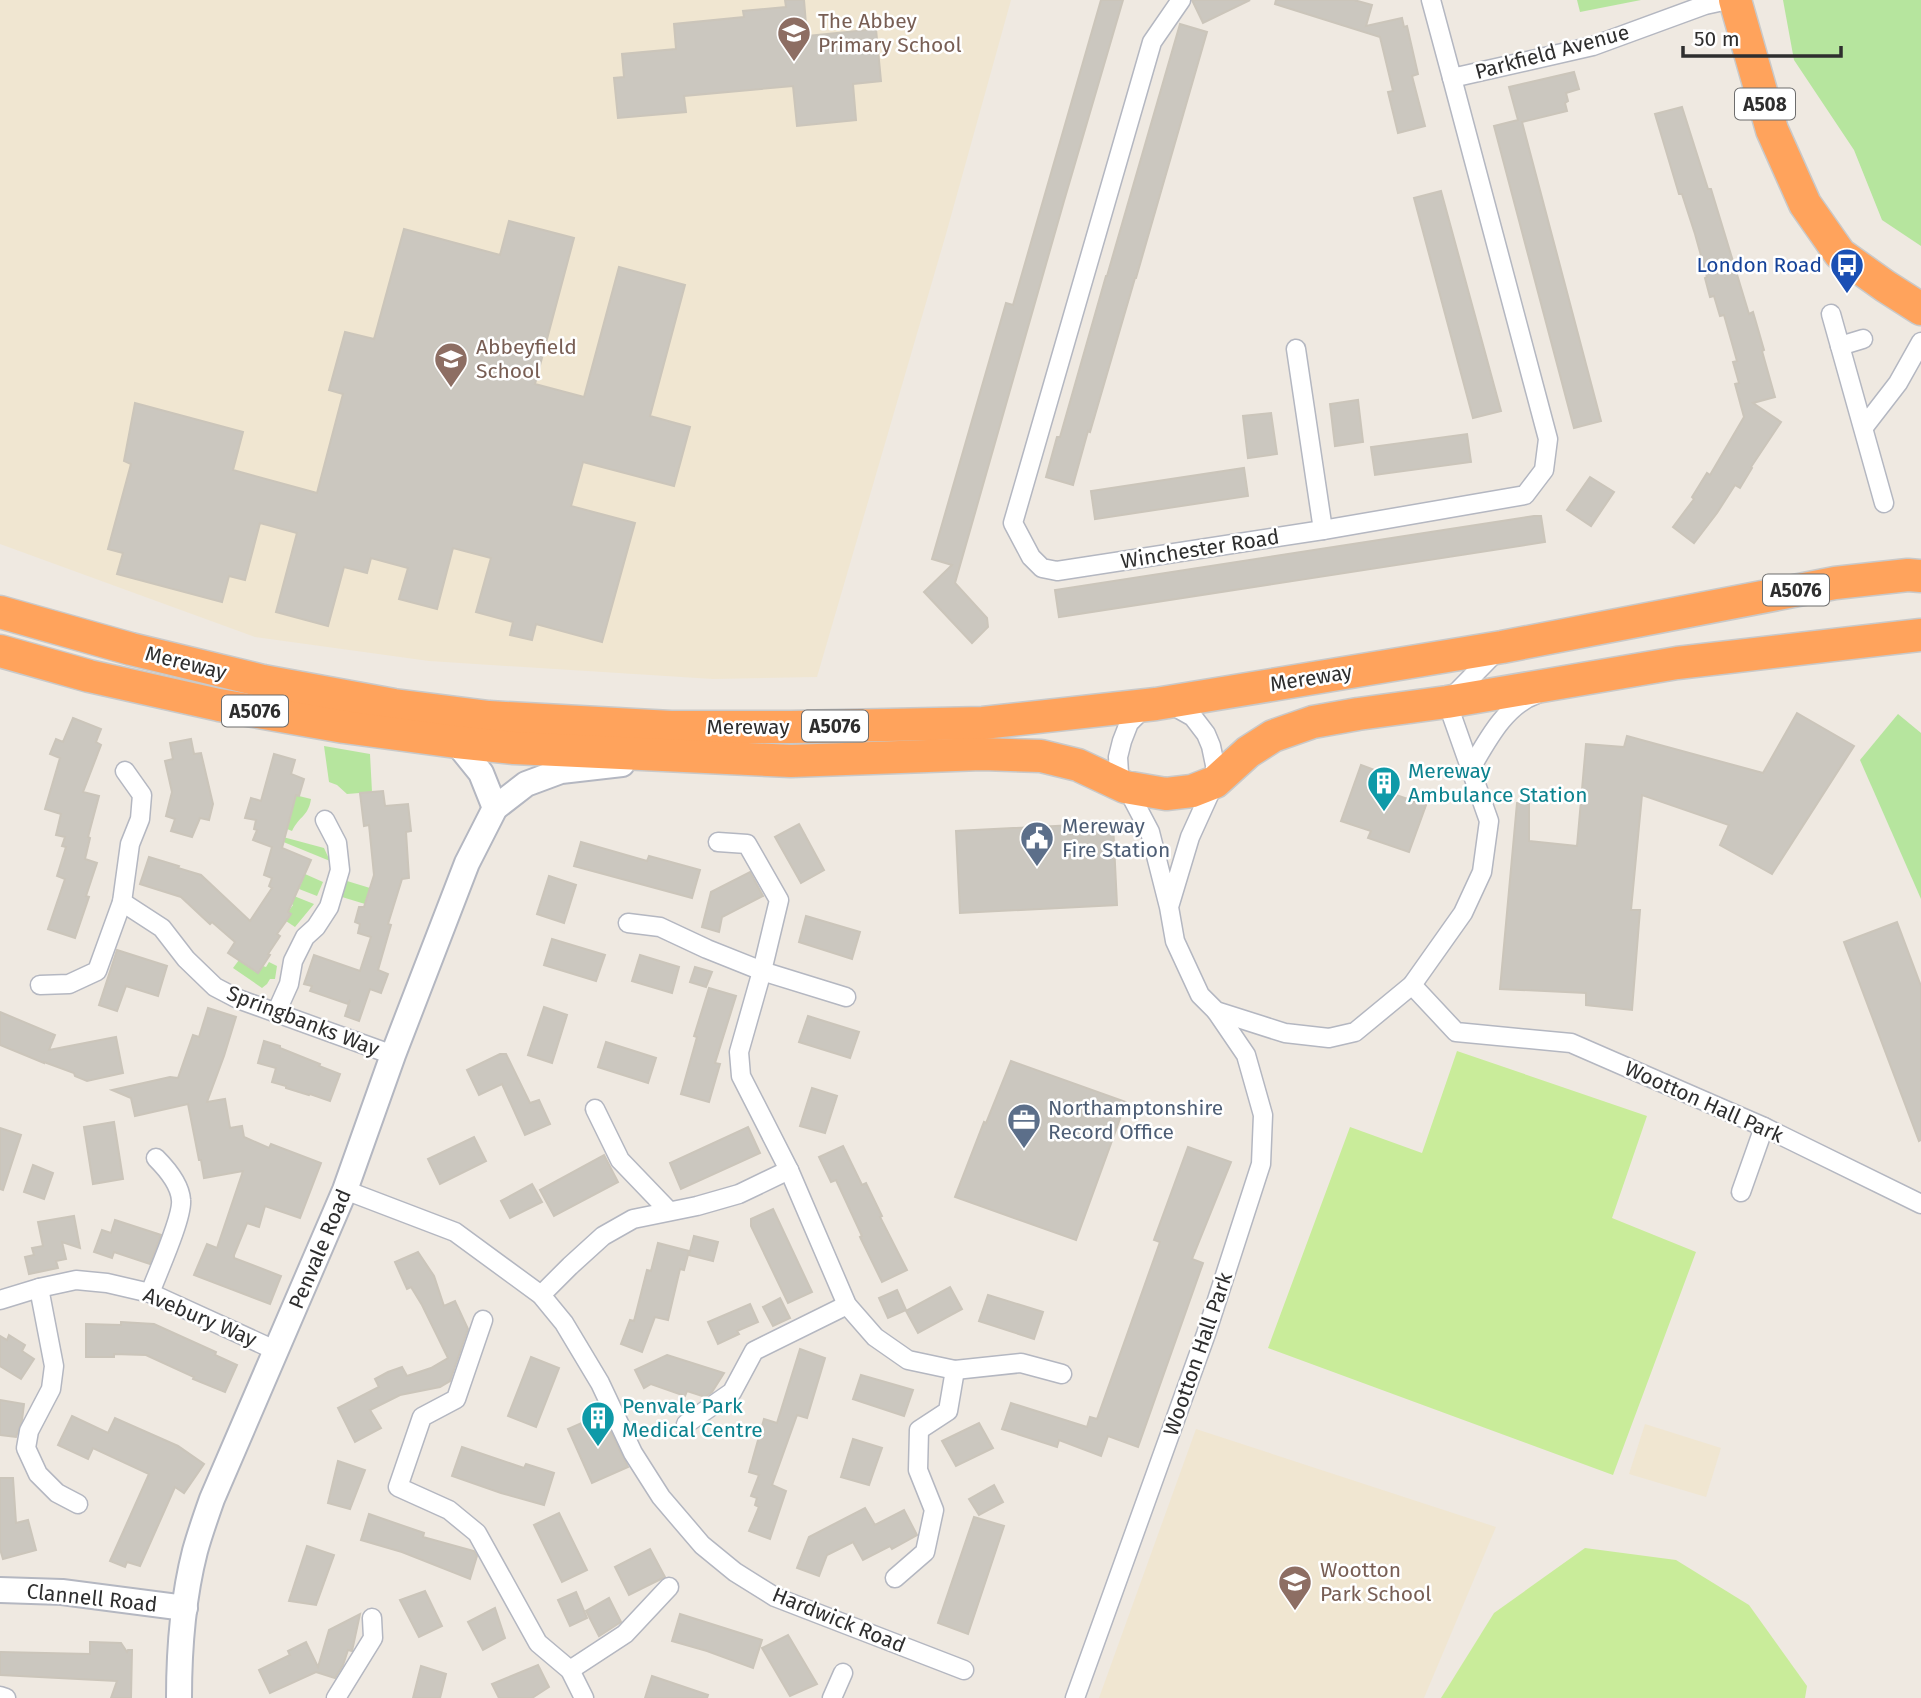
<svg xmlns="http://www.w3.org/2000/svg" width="1921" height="1698" viewBox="0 0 1921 1698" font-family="'Fira Sans',sans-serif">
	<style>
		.education { fill: #f0e6d1 }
		.green { fill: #b6e59e }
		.pitch { fill: #c9ec9a }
		.building { fill: #cbc7bf; stroke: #cbc5ba; stroke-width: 2 }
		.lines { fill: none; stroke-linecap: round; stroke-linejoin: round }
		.street-casing { stroke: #b4b7c1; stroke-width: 21 }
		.secondary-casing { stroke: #b4b7c1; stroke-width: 28 }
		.highway-casing { stroke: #c9c9c9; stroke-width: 35 }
		.street { stroke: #fff; stroke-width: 18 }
		.secondary { stroke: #fff; stroke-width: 24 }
		.highway { stroke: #ffa35c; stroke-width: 32 }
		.labels { text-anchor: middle; stroke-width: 5; stroke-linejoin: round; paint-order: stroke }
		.shield { fill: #fff; stroke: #6d6d6d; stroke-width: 2 }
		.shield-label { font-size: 19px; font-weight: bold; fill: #2e2e2e }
		.education-label { font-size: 21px; fill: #785e54; stroke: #fff; text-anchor: start }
		.street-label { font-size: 21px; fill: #2e2e2e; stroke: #fff }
		.transit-label { font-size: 21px; fill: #164399; stroke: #fff; text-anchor: end }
		.culture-label { font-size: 21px; fill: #0d838f; stroke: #fff; text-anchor: start }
		.service-label { font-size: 21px; fill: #4e5e75; stroke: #fff; text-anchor: start }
	</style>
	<rect width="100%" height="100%" fill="#efe9e1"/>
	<g class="education">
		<path d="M0,0H1011L946,234L817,677L713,679L429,661L255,637L0,544Z"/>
		<path d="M1645,1424L1721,1448L1706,1497L1629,1474Z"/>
		<path d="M1196,1429L1496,1527L1424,1698H1099Z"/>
	</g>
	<g class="green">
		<path d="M1577,0H1641L1580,12Z"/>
		<path d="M1783,0H1921V246L1882,220L1854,150L1794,60Z"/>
		<path d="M1898,714L1921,733V899L1860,760Z"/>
		<path d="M324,746L370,754L372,792L347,794L337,785L329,782Z"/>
		<path d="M291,794L311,799C308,817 300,815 292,831L287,829Z"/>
		<path d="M283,837L324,848L330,861L281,841Z"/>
		<path d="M305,874L323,882L317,896L299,889Z"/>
		<path d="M347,881L370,888L365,904L342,897Z"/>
		<path d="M289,894L314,904L295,927L286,921L291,914L288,912L293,905L287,900Z"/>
		<path d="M239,960L257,973L263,966L266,967L269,962L277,966L275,979H270L267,984L262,988L233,968Z"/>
	</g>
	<g class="pitch">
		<path d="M1457,1051L1647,1116L1612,1218L1696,1252L1613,1475L1268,1348L1350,1127L1422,1153Z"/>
		<path d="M1585,1548L1676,1560L1749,1605L1807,1686L1805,1698H1441L1494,1613Z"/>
	</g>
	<g class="building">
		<path d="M785,0H804L807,36L876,29L881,81L853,84L856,120L797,126L793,86L684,96L686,112L618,118L614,78L624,77L622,54L676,49L674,24L744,17L743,11L786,7Z"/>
		<path d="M1101,0H1123L1064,201L955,583L987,618L988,627L972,643L924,592L952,565L932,559L1006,303L1013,305Z"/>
		<path d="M1192,0H1250L1203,23Z"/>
		<path d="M1276,0H1354L1372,5L1366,26L1402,18L1404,27L1407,26L1418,74L1412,76L1425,126L1398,133L1388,92L1393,91L1380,37L1275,4Z"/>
		<path d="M1180,24L1207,32L1136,278H1135L1090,432L1088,431L1073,485L1046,477L1057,437H1060L1106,276H1107Z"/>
		<path d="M1574,72L1579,89L1566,93L1568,101L1565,103L1567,111L1522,122L1601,421L1574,428L1494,126L1518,120L1509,87Z"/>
		<path d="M1682,107L1708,189H1711L1749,314L1753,312L1764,350L1762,351L1775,397L1753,403L1781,422L1751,467L1752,468L1740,488L1735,485L1717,513L1694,543L1673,527L1694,499L1692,497L1707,473L1710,475L1744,417L1735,384L1739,383L1733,362L1737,361L1724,315L1720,316L1714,296L1710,297L1705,278L1707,277L1695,234L1682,194H1679L1655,114Z"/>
		<path d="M1441,191L1501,411L1473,418L1414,198Z"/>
		<path d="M509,221L574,238L535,384L584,397L619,267L685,285L650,416L690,427L674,486L583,462L571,506L635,523L602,642L536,624L532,640L510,635L513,622L476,612L491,558L453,548L437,609L399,599L408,568L371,558L367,573L344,567L328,626L276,612L297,533L260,523L245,580L229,576L222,602L117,574L123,553L108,549L131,464L124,461L135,403L243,432L233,470L317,493L343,394L329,390L345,332L374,339L404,229L500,255Z"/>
		<path d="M1358,400L1363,442L1335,446L1330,404Z"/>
		<path d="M1271,413L1277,454L1248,458L1243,416Z"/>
		<path d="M1467,434L1471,462L1375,475L1371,447Z"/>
		<path d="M1244,468L1248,496L1095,519L1091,491Z"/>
		<path d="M1590,477L1614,492L1591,526L1567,510Z"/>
		<path d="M1534,516H1541L1545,542L1059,617L1055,590Z"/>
		<path d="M1797,713L1854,746L1772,874L1720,845L1729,825L1642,795L1631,910H1640L1632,1010L1586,1005V993L1500,989L1517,803L1529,804V841L1577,846L1586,744L1624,747L1627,736L1763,773Z"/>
		<path d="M73,718L101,729L96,742L101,745L83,792L99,796L88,837L90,838L85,859L97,863L86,896L89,897L75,938L48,929L65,879L57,876L66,847L62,846L65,837L56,835L61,814L45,809L60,758L50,754L56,739L63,742Z"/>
		<path d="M191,739L194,754L201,753L213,804L209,820L200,818L192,837L171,831L175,819L166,816L172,792L165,761L173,759L170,743Z"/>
		<path d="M274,754L295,760L291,774L304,779L299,796L296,795L282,848L311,860L288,912L291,914L277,934L280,936L268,954L270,955L258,973L228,953L235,942L212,922L210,924L181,897L140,884L149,857L179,866L178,868L201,875L250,921L272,888L269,886L272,878L264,875L272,847L253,840L257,830L254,829L256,820L245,818L251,798L261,801Z"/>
		<path d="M1361,765L1396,778L1390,793L1426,805L1409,852L1368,838L1371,831L1341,821Z"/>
		<path d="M383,791L385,806L408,804L411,831L406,832L409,878L402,879L388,924L391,925L378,970L388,974L381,993L370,989L359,1021L345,1016L350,1000L348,1004L310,991L312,986L304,984L314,955L360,971L371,937L358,933L360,924L355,922L359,907H364L374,875L369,825L364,826L360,793Z"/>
		<path d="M1113,823L1117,905L960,913L956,831Z"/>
		<path d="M799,824L824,870L801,883L775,837Z"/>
		<path d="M581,842L647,861L649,856L700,870L692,898L574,866Z"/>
		<path d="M750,872L763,896L722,917L719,932L702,927L711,892Z"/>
		<path d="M549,876L576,885L564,923L537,914Z"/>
		<path d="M806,916L860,932L852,959L799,942Z"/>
		<path d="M1897,922L1921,986V1140L1919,1141L1844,942Z"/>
		<path d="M552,939L605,955L596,981L544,965Z"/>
		<path d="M117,950L167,966L158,996L126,986L117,1011L99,1005Z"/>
		<path d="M640,955L679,967L672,993L632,981Z"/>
		<path d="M695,967L712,972L706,987L690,982Z"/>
		<path d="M709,988L736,996L715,1063L720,1064L709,1102L681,1094L697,1037L694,1036Z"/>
		<path d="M544,1007L567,1015L552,1063L528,1055Z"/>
		<path d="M208,1008L236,1017L224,1056L207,1102L225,1099L230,1128L242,1126L244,1137L269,1148L271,1144L321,1163L300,1218L265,1206L259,1227L247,1223L234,1255V1258L281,1276L270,1304L194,1275L207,1244L217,1248L243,1171L204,1178L201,1160H199L188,1104L135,1116L131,1098L112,1090L170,1077L178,1078L193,1035L199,1037Z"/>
		<path d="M0,1012L55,1035L49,1050L116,1037L123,1073L87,1081L75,1076L74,1073L44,1062V1063L0,1045Z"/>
		<path d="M808,1016L859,1032L850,1058L799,1042Z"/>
		<path d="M264,1041L280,1046V1048L320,1064L319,1066L340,1074L330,1101L310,1094L309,1095L286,1088V1086L272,1082L276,1068L258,1063Z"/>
		<path d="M606,1042L656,1058L648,1083L598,1067Z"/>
		<path d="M500,1054H506L530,1103L539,1100L550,1124L525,1135L502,1084L479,1095L467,1070Z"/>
		<path d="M1011,1061L1126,1102L1076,1240L955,1197L984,1122L986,1123Z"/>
		<path d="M812,1088L837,1096L825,1133L800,1126Z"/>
		<path d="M114,1122L123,1179L93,1184L84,1127Z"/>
		<path d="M748,1127L760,1153L681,1189L670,1163Z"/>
		<path d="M0,1128L21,1135L3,1190L0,1189Z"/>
		<path d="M474,1137L486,1161L440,1184L428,1159Z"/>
		<path d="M843,1146L862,1185L866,1183L882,1216L880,1217L907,1270L882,1282L860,1237L862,1236L836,1180L831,1182L819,1157Z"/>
		<path d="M1188,1147L1231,1162L1192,1259L1203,1263L1138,1447L1108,1436L1101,1456L1059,1440L1057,1447L1002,1429L1011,1403L1087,1427L1090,1417L1097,1419L1160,1242L1154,1240Z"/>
		<path d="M604,1155L618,1182L554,1216L540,1190Z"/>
		<path d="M33,1165L53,1173L44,1199L24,1192Z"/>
		<path d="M532,1184L542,1202L510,1218L501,1201Z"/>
		<path d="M773,1209L812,1292L788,1303L751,1226V1219Z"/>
		<path d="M74,1216L80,1248L62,1242L66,1259L56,1261L58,1268L29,1274L25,1257L34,1255L32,1248L43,1246L38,1222Z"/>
		<path d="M115,1220L161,1235L150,1264L114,1252L112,1258L94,1252L102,1230L111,1233Z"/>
		<path d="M694,1236L718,1242L713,1261L689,1255Z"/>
		<path d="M658,1243L689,1251L684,1270L680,1269L668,1320L655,1317L642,1352L621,1344L630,1320L634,1321L647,1270L651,1271Z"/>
		<path d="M418,1252L434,1276L444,1306L455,1301L468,1329L450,1381L440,1387L400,1395L370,1410L381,1428L355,1442L338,1408L379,1387L375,1379L388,1372L402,1367L407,1376L431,1368L448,1358L422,1305L411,1287L407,1289L395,1262Z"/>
		<path d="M950,1287L962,1309L918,1333L906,1311Z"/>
		<path d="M897,1290L906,1310L888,1318L879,1298Z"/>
		<path d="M988,1295L1043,1312L1034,1339L979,1321Z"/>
		<path d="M780,1298L790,1318L773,1326L763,1307Z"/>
		<path d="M750,1304L758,1322L737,1331L739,1334L718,1344L708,1322Z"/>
		<path d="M121,1322L154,1324L216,1352L215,1355L237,1365L225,1392L193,1379L194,1377L146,1355L114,1354V1357H86V1324L121,1325Z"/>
		<path d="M9,1335L25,1345L22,1351L34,1359L21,1379L0,1366V1336L7,1340Z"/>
		<path d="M800,1349L825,1358L807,1418L797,1415L772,1485L786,1491L770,1539L749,1531L759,1507L755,1505L757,1498L751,1496L759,1475L749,1472L764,1419L777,1423Z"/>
		<path d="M667,1355L724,1373L712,1392L705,1397L687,1391L685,1396L651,1384L644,1388L635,1370Z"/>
		<path d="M531,1357L559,1368L536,1427L508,1416Z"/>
		<path d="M861,1375L913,1390L904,1416L853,1399Z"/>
		<path d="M0,1400L24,1404L22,1420L16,1437L0,1435Z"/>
		<path d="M602,1414L628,1467L592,1483L568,1429Z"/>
		<path d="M72,1416L108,1433L115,1418L178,1446L204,1464L184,1493L175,1487L140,1566L127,1562L125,1567L110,1561L149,1474L93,1448L88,1459L58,1445Z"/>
		<path d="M979,1423L993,1448L956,1466L942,1441Z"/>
		<path d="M853,1439L882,1448L869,1485L841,1477Z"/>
		<path d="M462,1447L524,1468L526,1464L554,1473L544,1505L501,1493L452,1476Z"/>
		<path d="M338,1461L365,1470L350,1509L328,1503Z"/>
		<path d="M0,1478H13L16,1523L28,1520L36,1550L3,1559L0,1549Z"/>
		<path d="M994,1485L1003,1502L979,1515L969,1499Z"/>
		<path d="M865,1508L875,1525L904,1510L917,1535L892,1549L890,1546L863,1560L853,1542L827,1555L819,1576L797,1568L809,1537Z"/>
		<path d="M559,1513L587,1570L562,1582L534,1525Z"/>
		<path d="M369,1514L424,1533L423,1537L474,1551L477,1556L470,1579L402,1552L361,1540Z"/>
		<path d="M974,1517L1004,1526L968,1634L938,1623Z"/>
		<path d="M307,1546L334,1555L316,1605L289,1601Z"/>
		<path d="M650,1549L665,1577L629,1595L615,1567Z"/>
		<path d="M425,1591L442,1626L419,1637L400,1600Z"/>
		<path d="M576,1592L587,1618L570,1626L558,1600Z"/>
		<path d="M609,1598L621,1622L599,1636L586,1611Z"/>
		<path d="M495,1608L505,1638L483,1650L468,1622Z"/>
		<path d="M360,1614L352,1651L348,1650L343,1665L335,1678L316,1672L270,1693L259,1670L290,1655L288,1651L306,1642L318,1667L329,1630Z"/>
		<path d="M680,1614L762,1640L753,1668L707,1651L672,1641Z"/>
		<path d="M788,1635L817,1684L790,1696L762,1648Z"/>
		<path d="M90,1642L121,1643L127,1652L128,1650H132L131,1698H111L117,1681L0,1675V1652L90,1654Z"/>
		<path d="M538,1665L549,1687L532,1698H499L492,1684Z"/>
		<path d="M421,1666L446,1674L440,1698H413Z"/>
		<path d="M652,1676L708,1695L707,1698H645Z"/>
	</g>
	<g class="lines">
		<g class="street-casing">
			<g id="street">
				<path d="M1181,0L1152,42L1013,523L1031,557L1042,568L1057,571L1323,530L1525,495L1544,470L1548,439L1452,78"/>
				<path d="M1431,0L1452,78L1593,46L1705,5L1728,0"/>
				<path d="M1831,314L1840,346L1863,339"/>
				<path d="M1840,346L1884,503"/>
				<path d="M1296,349L1323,530"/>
				<path d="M1864,427L1898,383L1921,342"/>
				<path d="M1471,768C1487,741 1505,705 1537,694"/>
				<path d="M718,842L747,844L779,900L762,971L739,1052L741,1076L789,1170L847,1305L875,1337L908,1360L955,1370L1021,1363L1062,1374"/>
				<path d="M122,902L162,928L186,959L215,987L238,999L393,1055"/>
				<path d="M1169,907L1190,837L1215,782V765L1211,746L1206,734L1193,717L1177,708L1156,704L1139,713L1129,723L1122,741L1118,757L1119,773L1150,832L1169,907L1175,941L1200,995L1216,1011L1285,1033L1329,1038L1355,1032L1412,985L1463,913L1482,872L1489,821L1447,702L1499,649"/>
				<path d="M628,923L660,927L707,949L762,971L846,997"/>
				<path d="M40,985L69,984L97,971L122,902L130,844L140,819L142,795L125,771"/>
				<path d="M1412,985L1456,1032L1571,1043L1764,1127L1921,1204"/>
				<path d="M276,1013L289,984L293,961L305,937L316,927L329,907L340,870L337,843L325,820"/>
				<path d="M595,1109L620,1160L669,1211"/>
				<path d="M345,1190L455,1232L541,1295L564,1323L600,1383L633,1453L661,1497L702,1545L735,1572L775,1597L964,1670"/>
				<path d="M1741,1192L1764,1127"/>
				<path d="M39,1288L54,1366L51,1389L29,1431L26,1448L38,1474L57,1493L78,1504"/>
				<path d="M150,1293C157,1274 183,1217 181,1200C180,1185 166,1168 156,1158"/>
				<path d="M541,1295L570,1266L603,1236L633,1219L697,1206L739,1194L789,1170"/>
				<path d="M0,1300L39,1288L76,1280L107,1283L150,1293L277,1351"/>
				<path d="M483,1320L456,1399L422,1417L398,1487L449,1510L477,1533L538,1643L570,1670L584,1698"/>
				<path d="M686,1424L732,1392L754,1351L847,1305"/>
				<path d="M895,1578L925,1552L934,1510L918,1470L919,1430L948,1411L955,1370"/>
				<path d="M570,1670L625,1634L669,1587"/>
				<path d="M0,1696L6,1698"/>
				<path d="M336,1698L373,1638L372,1618"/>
				<path d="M832,1698L843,1673"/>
				<path d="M1075,1698L1206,1334L1261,1164L1263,1115L1246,1055L1216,1011"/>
			</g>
		</g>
		<g class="secondary-casing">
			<g id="secondary">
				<path d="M456,742L481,773L495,808"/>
				<path d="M0,1590L62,1592L185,1608"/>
				<path d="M179,1698C179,1649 183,1598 195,1551C200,1533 206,1516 212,1499L345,1190L393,1055L467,863L495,808L526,784L561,771L622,764"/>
			</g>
		</g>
		<g class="highway-casing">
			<g id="highway">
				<path d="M1735,0L1772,130L1805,204L1840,254L1885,286L1921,309"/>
				<path d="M0,612L131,649L263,681L394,705L489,717L671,727H791L983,723L1156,704L1502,647L1835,583L1908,575L1921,576"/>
				<path d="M0,651L89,676L219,705L344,727L456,742L514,748L791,761L982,754L1041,756L1078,765L1125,787L1166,794L1192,791L1215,782L1248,752L1273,736L1313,722L1358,714L1447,702L1677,663L1921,635"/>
			</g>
		</g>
		<use href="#street" class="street"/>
		<use href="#secondary" class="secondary"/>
		<use href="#highway" class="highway"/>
	</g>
	<defs>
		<g id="school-pin" transform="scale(1.75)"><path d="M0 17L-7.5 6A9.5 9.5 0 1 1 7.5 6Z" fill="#8d6e63" stroke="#fff"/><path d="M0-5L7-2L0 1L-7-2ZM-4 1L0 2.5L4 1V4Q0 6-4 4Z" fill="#fff"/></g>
		<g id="bus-pin" transform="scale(1.75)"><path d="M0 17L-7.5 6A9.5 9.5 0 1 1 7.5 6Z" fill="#1a4fb4" stroke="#fff"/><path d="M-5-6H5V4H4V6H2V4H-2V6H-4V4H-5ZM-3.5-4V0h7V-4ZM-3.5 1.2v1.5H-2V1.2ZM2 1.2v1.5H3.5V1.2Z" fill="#fff"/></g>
		<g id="building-pin" transform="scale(1.75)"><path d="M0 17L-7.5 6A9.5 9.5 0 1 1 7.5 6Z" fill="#0f9aa8" stroke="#fff"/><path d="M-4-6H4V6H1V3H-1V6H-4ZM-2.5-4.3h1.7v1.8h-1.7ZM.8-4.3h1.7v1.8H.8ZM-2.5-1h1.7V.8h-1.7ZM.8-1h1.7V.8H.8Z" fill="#fff"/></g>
		<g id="civic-pin" transform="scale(1.75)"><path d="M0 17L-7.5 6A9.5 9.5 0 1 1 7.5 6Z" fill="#5c6f8a" stroke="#fff"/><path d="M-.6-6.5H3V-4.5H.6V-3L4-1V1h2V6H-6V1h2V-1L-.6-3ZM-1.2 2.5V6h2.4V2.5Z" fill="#fff"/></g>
		<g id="office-pin" transform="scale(1.75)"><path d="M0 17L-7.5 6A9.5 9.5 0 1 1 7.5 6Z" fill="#5c6f8a" stroke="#fff"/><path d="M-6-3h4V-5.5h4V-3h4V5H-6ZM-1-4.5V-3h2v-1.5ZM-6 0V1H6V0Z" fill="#fff"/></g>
	</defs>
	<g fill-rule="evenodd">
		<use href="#school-pin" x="794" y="33"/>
		<use href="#bus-pin" x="1847" y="265"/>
		<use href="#school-pin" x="451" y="359"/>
		<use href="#building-pin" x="1384" y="783"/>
		<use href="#civic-pin" x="1037" y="838"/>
		<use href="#office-pin" x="1024" y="1120"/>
		<use href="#building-pin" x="598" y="1418"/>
		<use href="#school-pin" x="1295" y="1582"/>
	</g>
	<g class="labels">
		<g class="shield">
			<rect x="1735" y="88.5" width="60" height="31" rx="5"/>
			<rect x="1763" y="574.5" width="66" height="31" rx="5"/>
			<rect x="222" y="695.5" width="66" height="31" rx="5"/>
			<rect x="802" y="710.5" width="66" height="31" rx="5"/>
		</g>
		<g class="shield-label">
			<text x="1765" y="111">A508</text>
			<text x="1796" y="597">A5076</text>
			<text x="255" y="718">A5076</text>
			<text x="835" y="733">A5076</text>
		</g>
		<g class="education-label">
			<text x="818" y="28">The Abbey<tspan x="818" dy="24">Primary School</tspan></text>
			<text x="476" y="354">Abbeyfield<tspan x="476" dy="24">School</tspan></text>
			<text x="1320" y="1577">Wootton<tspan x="1320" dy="24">Park School</tspan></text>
		</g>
		<g class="street-label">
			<text transform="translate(1552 52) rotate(-15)" y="7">Parkfield Avenue</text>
			<text transform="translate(1200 549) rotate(-9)" y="7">Winchester Road</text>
			<text transform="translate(186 663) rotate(14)" y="7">Mereway</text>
			<text transform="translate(1311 678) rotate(-9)" y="7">Mereway</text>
			<text x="748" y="734">Mereway</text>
			<text transform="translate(303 1021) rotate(21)" y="7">Springbanks Way</text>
			<text transform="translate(1704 1102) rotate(24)" y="7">Wootton Hall Park</text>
			<text transform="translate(320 1249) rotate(-67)" y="7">Penvale Road</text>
			<text transform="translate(200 1317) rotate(23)" y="7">Avebury Way</text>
			<text transform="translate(1198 1354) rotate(-71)" y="7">Wootton Hall Park</text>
			<text transform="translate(92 1598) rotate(6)" y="7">Clannell Road</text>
			<text transform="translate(839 1620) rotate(22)" y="7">Hardwick Road</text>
		</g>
		<g class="transit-label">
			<text x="1822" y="272">London Road</text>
		</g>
		<g class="culture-label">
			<text x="1408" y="778">Mereway<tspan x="1408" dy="24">Ambulance Station</tspan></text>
			<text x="622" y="1413">Penvale Park<tspan x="622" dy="24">Medical Centre</tspan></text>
		</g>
		<g class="service-label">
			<text x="1062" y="833">Mereway<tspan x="1062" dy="24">Fire Station</tspan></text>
			<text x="1048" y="1115">Northamptonshire<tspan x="1048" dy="24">Record Office</tspan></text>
		</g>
	</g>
	<path d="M1683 46v10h158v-10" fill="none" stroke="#2e2e2e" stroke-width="3.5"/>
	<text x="1694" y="46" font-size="21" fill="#2e2e2e" stroke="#ffffff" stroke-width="5" paint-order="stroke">50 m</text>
</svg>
